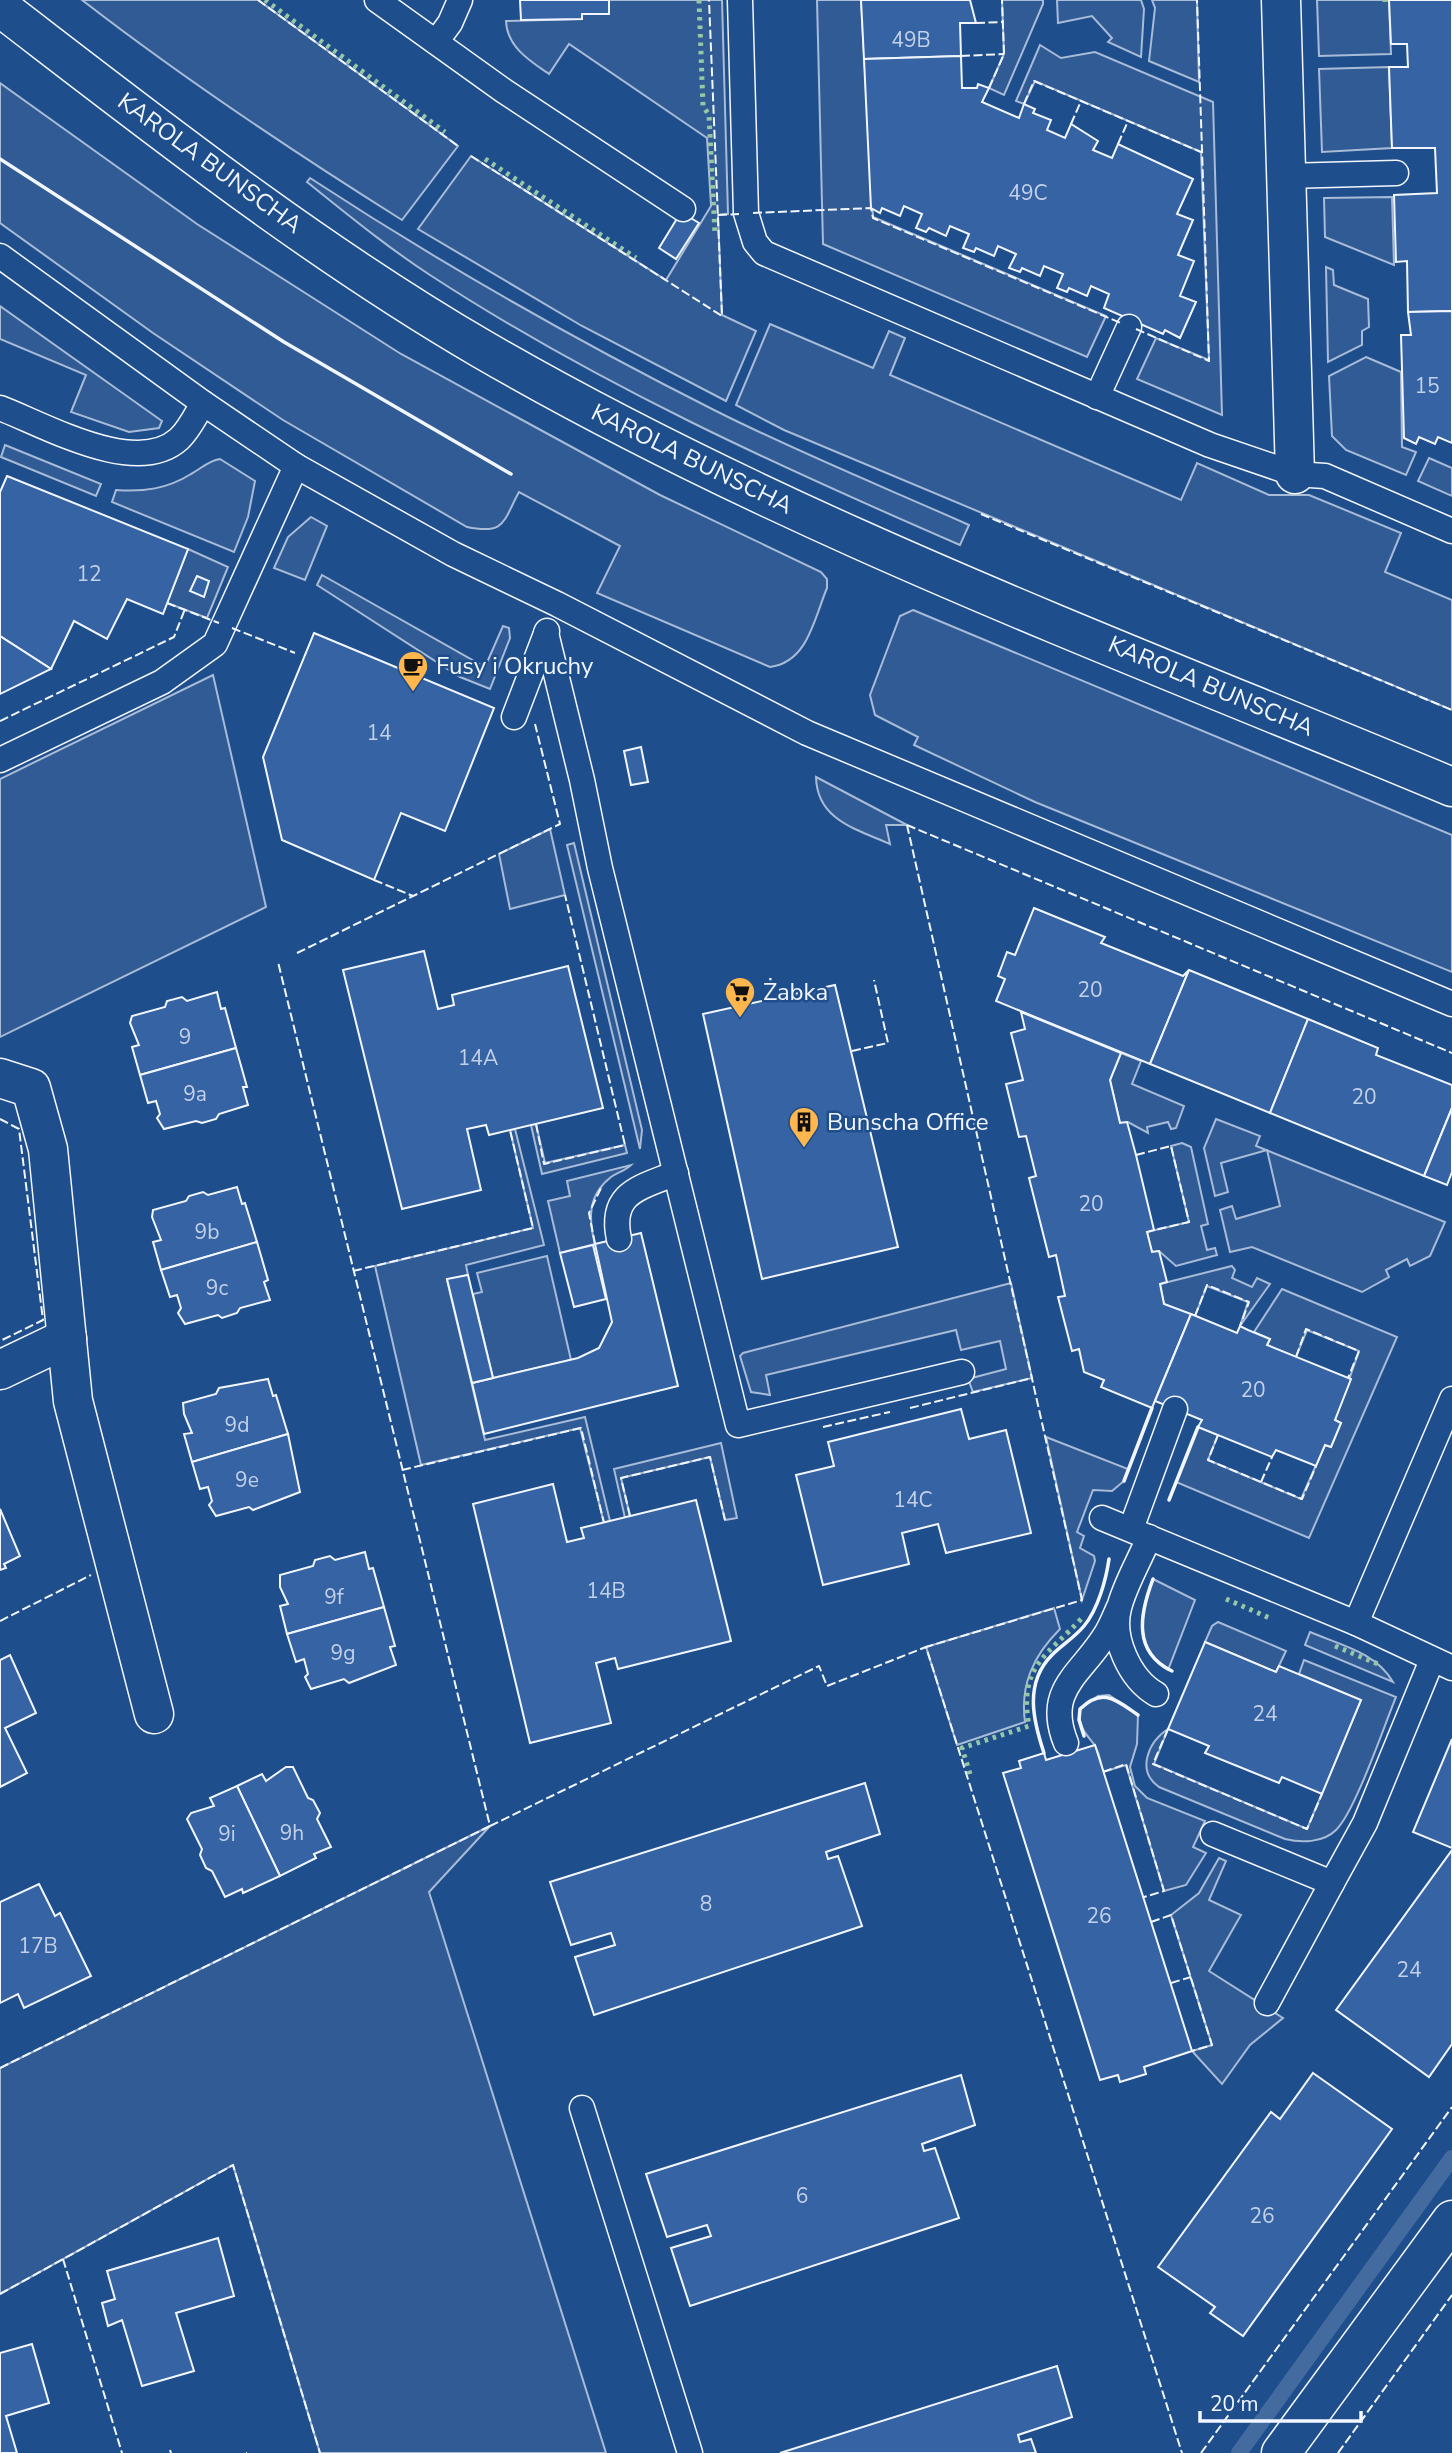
<svg xmlns="http://www.w3.org/2000/svg" width="1452" height="2453" viewBox="0 0 1452 2453" font-family="'Nunito Sans',sans-serif">
	<style>
		.green { fill: #305b95; stroke: #a8bbd7; stroke-width: 2 }
		.lines { fill: none; stroke-linecap: round; stroke-linejoin: round }
		.stream { stroke: #446ba0; stroke-width: 16 }
		.building { fill: #3563a3; stroke: #f2f6ff; stroke-width: 2 }
		.service-casing { stroke: #f2f6ff; stroke-width: 27 }
		.minor-casing { stroke: #f2f6ff; stroke-width: 41 }
		.secondary-casing { stroke: #f2f6ff; stroke-width: 41 }
		.service { stroke: #1f4e8c; stroke-width: 24 }
		.minor { stroke: #1f4e8c; stroke-width: 38 }
		.secondary { stroke: #1f4e8c; stroke-width: 38 }
		.hedge { stroke: #97c8a6; stroke-width: 5; stroke-dasharray: 3.5 5; stroke-linecap: butt }
		.fence { stroke: #f2f6ff; stroke-width: 2; stroke-dasharray: 9 3.5; stroke-linecap: butt }
		.wall { stroke: #f2f6ff; stroke-width: 3.5 }
		.labels { text-anchor: middle; stroke-width: 5; stroke-linejoin: round; paint-order: stroke }
		.number-label { font-size: 21px; fill: #c3d1e8 }
		.street-label { font-size: 24px; fill: #f2f6ff; stroke: #1f4e8c }
		.poi-label { font-size: 24px; fill: #f2f6ff; stroke: #1f4e8c; text-anchor: start }
	</style>
	<rect width="100%" height="100%" fill="#1f4e8c"/>
	<g class="green">
		<path d="M82,0H258L458,146L402,220C292,151 184,79 82,0Z"/>
		<path d="M609,0H722L728,214L718,215L722,315L756,331L726,401L582,326L418,229L471,156L666,280L711,206L707,138L569,44L549,74C530,61 507,47 506,21L581,19L582,14H609Z"/>
		<path d="M817,0H861L873,217L1106,316L1087,357L823,244Z"/>
		<path d="M1002,0H1043V4L1004,95L989,88L1004,54Z"/>
		<path d="M1057,0H1141L1144,9L1141,57L1108,42L1112,38L1092,16L1058,23Z"/>
		<path d="M1152,0H1197L1199,82L1149,61L1155,8Z"/>
		<path d="M1317,0H1389L1391,54L1319,56Z"/>
		<path d="M1040,45L1061,58L1095,52L1213,102L1222,415L1137,379L1156,338L1209,360L1201,152L1035,81L1024,104L1016,101Z"/>
		<path d="M1389,67L1392,148L1322,152L1319,69Z"/>
		<path d="M0,83L197,224L401,354L660,495L821,572L827,579V588C814,619 808,662 770,667L597,593L620,546L519,492C503,521 506,535 467,527L283,420L153,333L0,223Z"/>
		<path d="M310,178C440,263 575,340 714,410C797,452 884,487 969,525L960,545C778,466 597,384 430,275C387,247 347,214 307,182Z"/>
		<path d="M1392,197L1394,265L1325,237L1324,198Z"/>
		<path d="M1326,267L1333,270L1334,285L1368,299L1369,327L1362,331V345L1328,362Z"/>
		<path d="M0,306L162,421L159,428L129,432L71,412L86,375L0,339Z"/>
		<path d="M770,324L873,368L889,331L905,338L890,375L1181,500L1197,463L1269,495H1309L1401,533L1385,572L1452,600V710L784,430L736,405Z"/>
		<path d="M1366,357L1401,372L1402,447L1416,452L1406,475L1346,450L1332,436L1329,376Z"/>
		<path d="M5,445L101,484L96,496L1,457Z"/>
		<path d="M1429,458L1452,468V496L1418,481Z"/>
		<path d="M220,459L255,481L248,517L234,552L112,502L116,490C144,492 167,489 191,474C202,468 208,461 220,459Z"/>
		<path d="M311,517L327,526L305,580L274,568L288,537Z"/>
		<path d="M188,549L228,567L207,618L167,603Z"/>
		<path d="M322,575L485,667L503,626L509,628L510,638L490,689L460,677L317,585Z"/>
		<path d="M913,610L1452,835V972L1035,802L914,745L918,737L875,715L870,695L900,616Z"/>
		<path d="M213,675L266,907L0,1037V779Z"/>
		<path d="M816,777L907,825H886L890,844C856,829 817,820 816,777Z"/>
		<path d="M550,829L565,895L510,909L499,854Z"/>
		<path d="M574,843L642,1130L640,1149L567,845Z"/>
		<path d="M1121,1053L1141,1061L1132,1084L1184,1106L1176,1128L1171,1129L1168,1122L1147,1127L1148,1133L1128,1122L1120,1123L1110,1080Z"/>
		<path d="M1216,1119L1260,1136L1256,1146L1445,1222L1430,1256L1410,1266L1407,1259L1386,1270L1389,1277L1362,1292L1252,1247L1230,1252L1220,1210L1232,1206L1236,1219L1280,1206L1267,1150L1221,1163L1228,1192L1215,1196L1204,1148Z"/>
		<path d="M536,1124L545,1163L625,1145L627,1153L542,1174L531,1125Z"/>
		<path d="M515,1129L544,1245L466,1265L468,1275L447,1280L485,1440L585,1417L610,1521L604,1523L580,1428L421,1465L375,1266L533,1228L510,1130Z"/>
		<path d="M1182,1143L1191,1147L1208,1224L1201,1226L1207,1250L1215,1248L1217,1255L1176,1266L1159,1251L1152,1252L1147,1232L1189,1222L1171,1146Z"/>
		<path d="M631,1165C625,1171 618,1172 611,1177C588,1195 588,1218 595,1244L560,1253L548,1201L570,1196L567,1181Z"/>
		<path d="M547,1256L571,1360L493,1378L473,1294L482,1292L477,1273Z"/>
		<path d="M1232,1266L1235,1270L1232,1278L1252,1287L1257,1278L1270,1284L1240,1326L1248,1302L1207,1286L1195,1316L1164,1304L1160,1284Z"/>
		<path d="M1011,1283L1032,1378L973,1392L968,1379L1006,1369L1000,1341L961,1350L956,1330L766,1375L770,1395L751,1392L740,1356L743,1353Z"/>
		<path d="M1282,1289L1397,1337L1309,1538L1176,1482L1198,1427L1218,1435L1208,1460L1301,1499L1325,1445L1331,1447L1341,1423L1335,1420L1359,1351L1307,1330L1296,1357L1267,1345L1270,1339L1254,1332Z"/>
		<path d="M1046,1437L1128,1469L1124,1481L1112,1491L1093,1490L1077,1532L1084,1536L1080,1548L1094,1556L1095,1561L1082,1600Z"/>
		<path d="M721,1443L737,1518L725,1520L710,1457L621,1478L630,1516L625,1518L614,1469Z"/>
		<path d="M1153,1579L1195,1600L1168,1670C1132,1648 1140,1612 1153,1579Z"/>
		<path d="M1054,1608L1060,1629C1033,1656 1020,1685 1025,1722L957,1745L926,1647Z"/>
		<path d="M1218,1622L1286,1651L1276,1672L1205,1642L1212,1626Z"/>
		<path d="M1310,1632C1340,1645 1376,1652 1393,1682L1305,1645Z"/>
		<path d="M1304,1660L1396,1697C1384,1726 1355,1812 1336,1830C1323,1843 1301,1843 1285,1839L1159,1787C1136,1771 1148,1742 1168,1729L1154,1764L1307,1829L1361,1700L1299,1674Z"/>
		<path d="M1109,1695L1138,1715L1137,1744L1130,1767L1135,1786L1147,1798L1205,1821L1193,1847L1206,1853L1186,1885L1164,1891L1126,1765L1103,1772C1101,1763 1099,1751 1094,1744C1084,1732 1078,1726 1080,1709L1098,1696Z"/>
		<path d="M490,1826L429,1892L606,2453H320L233,2165L0,2294V2068Z"/>
		<path d="M1219,1858L1226,1861L1209,1900L1241,1915L1209,1971L1283,2018L1250,2045L1222,2084L1192,2051L1212,2045L1171,1915L1199,1893Z"/>
	</g>
	<g class="lines">
		<path class="stream" d="M1239,2453L1452,2158"/>
	</g>
	<g class="building">
		<path d="M520,0H609V14H582V19L521,20Z"/>
		<path d="M861,0H970L976,23H960L961,56L864,59Z"/>
		<path d="M1389,0H1452V311L1408,312L1407,261L1396,262L1394,195L1437,193L1435,148H1392L1389,67H1408L1407,44H1391Z"/>
		<path d="M961,56L962,88H977L978,84L989,88L982,102L1019,118L1024,104L1035,109L1033,113L1051,120L1047,130L1065,138L1071,124L1098,141L1093,150L1112,158L1118,144L1193,179L1177,214L1193,220L1178,255L1194,261L1180,296L1196,302L1180,338L1165,330L1163,334L1104,308L1109,294L1091,286L1087,296L1069,288L1067,292L1057,288L1063,274L1044,266L1040,276L1022,268L1020,272L1009,268L1016,254L998,246L994,256L976,248L974,252L963,248L969,234L950,226L946,236L929,228L926,232L916,228L922,214L904,206L900,216L882,208L880,213L871,208L864,59Z"/>
		<path d="M681,212L699,223L676,259L659,248Z"/>
		<path d="M1452,311V443L1438,437L1435,444L1419,437L1416,444L1404,438L1401,335H1411L1408,312Z"/>
		<path d="M7,476L188,549L163,614L127,599L107,639L74,621L51,669L0,636V492Z"/>
		<path d="M197,576L209,581L204,597L190,591Z"/>
		<path d="M314,633L494,708L445,831L401,813L374,880L282,840L263,757Z"/>
		<path d="M0,636L51,669L0,694Z"/>
		<path d="M641,747L648,782L631,785L624,751Z"/>
		<path d="M1034,908L1105,937L1101,943L1183,976L1189,970L1150,1064L996,1001L1005,979L998,976L1007,952L1015,955Z"/>
		<path d="M424,951L438,1009L454,1005L452,995L568,966L603,1108L489,1135L486,1125L467,1129L481,1190L402,1209L343,970Z"/>
		<path d="M1189,970L1308,1019L1270,1113L1150,1064Z"/>
		<path d="M835,985L898,1247L762,1279L703,1014Z"/>
		<path d="M217,992L221,1009L225,1008L236,1048L140,1075L132,1047L139,1045L130,1023L132,1016L165,1007L167,1001L182,997L187,1001Z"/>
		<path d="M1021,1012L1121,1053L1110,1080L1120,1123L1127,1122L1136,1155L1154,1230L1147,1232L1152,1252L1159,1251L1167,1282L1160,1284L1164,1304L1191,1314L1152,1408L1101,1387L1104,1380L1084,1372L1079,1349L1072,1351L1058,1297L1065,1296L1056,1255L1049,1257L1029,1178L1036,1176L1026,1136L1019,1137L1006,1084L1023,1080L1011,1033L1025,1029Z"/>
		<path d="M1308,1019L1378,1048L1376,1055L1452,1085V1108L1424,1176L1270,1113Z"/>
		<path d="M236,1048L247,1087H243L248,1105L219,1114L216,1119L202,1123L196,1121L164,1129L157,1118L160,1114L156,1101L148,1103L140,1075Z"/>
		<path d="M1452,1108V1172L1447,1185L1424,1176Z"/>
		<path d="M237,1187L242,1204L245,1203L257,1242L161,1270L153,1242L161,1240L152,1217L153,1210L186,1201L189,1196L203,1192L208,1195Z"/>
		<path d="M641,1233L678,1386L484,1434L472,1383L578,1358L599,1348L612,1322L595,1244Z"/>
		<path d="M257,1242L268,1280L264,1282L270,1300L240,1308L237,1313L222,1318L218,1315L185,1324L178,1313L181,1308L177,1295L170,1297L161,1270Z"/>
		<path d="M593,1245L606,1299L574,1307L560,1253Z"/>
		<path d="M468,1275L493,1378L472,1383L447,1279Z"/>
		<path d="M1191,1314L1237,1333L1240,1326L1248,1330L1270,1339L1267,1345L1351,1379L1335,1420L1341,1423L1331,1447L1325,1445L1316,1466L1276,1450L1272,1457L1198,1427L1202,1420L1155,1401Z"/>
		<path d="M268,1379L273,1396L276,1395L288,1434L192,1462L184,1434L192,1433L184,1414L183,1403L216,1394L219,1388Z"/>
		<path d="M961,1409L969,1439L1006,1430L1031,1533L946,1553L938,1524L902,1533L909,1564L823,1585L796,1475L834,1466L828,1442Z"/>
		<path d="M288,1434L300,1492L253,1510L249,1507L216,1516L209,1505L212,1501L208,1487L200,1489L192,1462Z"/>
		<path d="M553,1484L567,1542L584,1538L581,1528L696,1500L731,1641L618,1669L615,1658L596,1663L611,1723L530,1743L473,1504Z"/>
		<path d="M0,1509L20,1556L4,1564L6,1568L0,1570Z"/>
		<path d="M365,1552L369,1569L373,1568L384,1607L287,1634L280,1606L288,1604L280,1587V1575L313,1566L315,1560L330,1556L335,1560Z"/>
		<path d="M384,1607L395,1646L390,1647L396,1665L349,1683L344,1679L311,1689L305,1677L308,1674L304,1659L296,1662L287,1634Z"/>
		<path d="M1205,1642L1276,1672L1279,1666L1361,1700L1322,1794L1282,1777L1279,1783L1205,1753L1209,1746L1168,1729Z"/>
		<path d="M10,1655L36,1713L5,1728L27,1773L0,1787V1660Z"/>
		<path d="M1452,1739V1848L1413,1832Z"/>
		<path d="M1095,1745L1192,2051L1144,2067L1146,2074L1120,2082L1118,2075L1100,2080L1003,1773L1021,1768L1019,1761L1044,1753L1046,1760Z"/>
		<path d="M286,1767H293L308,1798L313,1800L320,1813L317,1819L331,1847L314,1854L316,1858L280,1876L237,1786L262,1774L266,1781Z"/>
		<path d="M865,1783L880,1834L826,1852L828,1859L838,1856L862,1926L594,2015L575,1957L615,1945L611,1933L571,1945L550,1882Z"/>
		<path d="M237,1786L280,1876L243,1893L242,1889L225,1897L212,1871L206,1868L200,1855L202,1849L187,1819L191,1813L214,1806L210,1798Z"/>
		<path d="M1452,1850V2044L1429,2077L1336,2010Z"/>
		<path d="M39,1884L55,1916L60,1913L91,1976L24,2008L18,1994L0,2003V1902Z"/>
		<path d="M1313,2073L1392,2129L1243,2336L1210,2313L1215,2307L1158,2267L1271,2112L1280,2119Z"/>
		<path d="M961,2075L975,2125L922,2144L924,2151L935,2148L959,2218L690,2306L671,2248L711,2236L707,2225L667,2237L646,2174Z"/>
		<path d="M218,2238L234,2296L176,2313L194,2371L142,2386L122,2320L108,2326L102,2303L115,2299L107,2271Z"/>
		<path d="M32,2344L49,2403L6,2416L17,2453H0V2353Z"/>
		<path d="M1057,2366L1072,2417L1018,2435L1020,2442L1031,2439L1036,2453H780Z"/>
	</g>
	<g class="lines">
		<g class="service-casing">
			<g id="service">
				<path d="M377,0L504,91L683,209"/>
				<path d="M740,0L746,213L755,242L764,253L1210,445L1295,474L1325,476L1452,531"/>
				<path d="M436,42L450,23L460,0"/>
				<path d="M1286,176L1396,173"/>
				<path d="M0,256L203,403L296,466L453,554L557,604L807,733L1452,1004"/>
				<path d="M1097,397L1129,327"/>
				<path d="M0,408C45,425 136,478 179,439C189,430 196,415 203,403"/>
				<path d="M546,633L582,780L600,868L738,1425L962,1372"/>
				<path d="M514,717L547,631"/>
				<path d="M0,760L162,682L215,644L296,466"/>
				<path d="M619,1239C609,1192 640,1188 676,1173"/>
				<path d="M1452,1399L1356,1623L1452,1668"/>
				<path d="M1102,1518L1356,1623"/>
				<path d="M1131,1529L1175,1409"/>
				<path d="M1149,1537C1140,1560 1125,1584 1119,1608C1111,1638 1130,1679 1156,1694"/>
				<path d="M1066,1743C1044,1689 1082,1674 1106,1634C1111,1626 1114,1618 1118,1609"/>
				<path d="M1213,1834L1332,1883L1365,1823L1432,1660"/>
				<path d="M1267,2003L1332,1883"/>
				<path d="M582,2108L690,2453"/>
			</g>
		</g>
		<g class="minor-casing">
			<g id="minor">
				<path d="M1281,0L1295,474"/>
				<path d="M0,1078L31,1088L48,1149L73,1401L154,1714"/>
				<path d="M0,1370L67,1338"/>
				<path d="M1281,2453L1452,2220"/>
			</g>
		</g>
		<g class="secondary-casing">
			<path id="secondary" d="M0,7C155,126 312,250 482,349C787,526 1127,651 1452,787"/>
		</g>
		<use href="#service" class="service"/>
		<use href="#minor" class="minor"/>
		<use href="#secondary" class="secondary"/>
		<g class="hedge">
			<path d="M265,0L445,132"/>
			<path d="M699,0L703,106L709,115L715,235"/>
			<path d="M1385,0V2"/>
			<path d="M485,159L636,258"/>
			<path d="M1226,1599L1272,1619"/>
			<path d="M1335,1646L1378,1664"/>
			<path d="M970,1774L962,1748L1029,1726C1018,1666 1047,1656 1082,1618"/>
		</g>
		<g class="fence">
			<path d="M258,0L458,146"/>
			<path d="M976,23L1003,22"/>
			<path d="M961,56L1004,54"/>
			<path d="M989,88L1004,54L1002,0"/>
			<path d="M1024,104L1034,81L1201,152"/>
			<path d="M1071,124L1081,101"/>
			<path d="M1118,144L1128,121"/>
			<path d="M471,156L722,316L709,0"/>
			<path d="M753,213L871,208L873,218L1123,324"/>
			<path d="M718,215L739,214"/>
			<path d="M1136,329L1209,361L1197,0"/>
			<path d="M981,514L1452,710"/>
			<path d="M167,603L219,623"/>
			<path d="M232,628L295,653"/>
			<path d="M0,721L174,637L185,609"/>
			<path d="M907,825L1082,1600L926,1647L1182,2453"/>
			<path d="M907,825L1452,1053"/>
			<path d="M374,880L413,896"/>
			<path d="M297,953L560,824L535,724"/>
			<path d="M852,1051L888,1043L874,980"/>
			<path d="M0,1119L19,1129L43,1320L0,1341"/>
			<path d="M536,1124L544,1164L625,1145L565,895"/>
			<path d="M1136,1155L1171,1146L1189,1222L1154,1230"/>
			<path d="M595,1244L589,1213L602,1186"/>
			<path d="M353,1271L533,1228L510,1130"/>
			<path d="M1195,1316L1207,1285L1249,1302L1240,1326"/>
			<path d="M1296,1357L1306,1329L1359,1351L1348,1378"/>
			<path d="M910,1408L1032,1378"/>
			<path d="M823,1427L890,1412"/>
			<path d="M1218,1435L1208,1460L1302,1499L1316,1466"/>
			<path d="M402,1470L581,1428L604,1523"/>
			<path d="M1261,1482L1272,1457"/>
			<path d="M630,1516L621,1478L710,1457L725,1520"/>
			<path d="M0,1621L91,1575"/>
			<path d="M1168,1729L1153,1764L1307,1829L1322,1794"/>
			<path d="M1103,1772L1126,1764L1164,1891L1144,1897"/>
			<path d="M490,1826L819,1666L827,1686L926,1647"/>
			<path d="M1151,1922L1171,1915L1212,2045L1192,2051"/>
			<path d="M1171,1983L1191,1977"/>
			<path d="M0,2068L490,1826L278,962"/>
			<path d="M63,2259L122,2453"/>
			<path d="M0,2294L233,2165L320,2453"/>
			<path d="M170,2450L171,2453"/>
			<path d="M246,2453H247"/>
			<path d="M1201,2453L1452,2107"/>
			<path d="M1338,2453L1452,2295"/>
		</g>
		<g class="wall">
			<path d="M0,159L284,342L511,474"/>
			<path d="M1124,1481L1152,1408"/>
			<path d="M1169,1500L1198,1427"/>
			<path d="M1153,1579C1140,1613 1132,1652 1172,1671"/>
			<path d="M1084,1736L1079,1720L1080,1709C1103,1687 1116,1700 1138,1715"/>
			<path d="M1044,1753C1033,1720 1024,1683 1052,1655C1062,1645 1075,1637 1084,1626C1098,1609 1106,1580 1109,1559"/>
		</g>
	</g>
	<defs>
		<g id="cafe-pin" transform="scale(1.575)"><path d="M0 17L-7.5 6A9.5 9.5 0 1 1 7.5 6Z" fill="#ffb74d" stroke="#1f4e8c"/><path d="M-5.5-4.5H6V0H3Q3 3.5 0 3.5H-2.5Q-5.5 3.5-5.5 0ZM3-3.2v2h1.7v-2ZM-6 4.5H4V6H-6Z" fill="#111"/></g>
		<g id="supermarket-pin" transform="scale(1.575)"><path d="M0 17L-7.5 6A9.5 9.5 0 1 1 7.5 6Z" fill="#ffb74d" stroke="#1f4e8c"/><path d="M-6-5.5h2.5l.6 2H6L4.5 2H-2.5L-4.4-4H-6ZM-1.5 3.2a1.3 1.3 0 1 0 .1 0ZM3 3.2a1.3 1.3 0 1 0 .1 0Z" fill="#111"/></g>
		<g id="building-pin" transform="scale(1.575)"><path d="M0 17L-7.5 6A9.5 9.5 0 1 1 7.5 6Z" fill="#ffb74d" stroke="#1f4e8c"/><path d="M-4-6H4V6H1V3H-1V6H-4ZM-2.5-4.3h1.7v1.8h-1.7ZM.8-4.3h1.7v1.8H.8ZM-2.5-1h1.7V.8h-1.7ZM.8-1h1.7V.8H.8Z" fill="#111"/></g>
	</defs>
	<g fill-rule="evenodd">
		<use href="#cafe-pin" x="413" y="666"/>
		<use href="#supermarket-pin" x="740" y="992"/>
		<use href="#building-pin" x="804" y="1122"/>
	</g>
	<g class="labels">
		<g class="number-label">
			<text x="911" y="47">49B</text>
			<text x="1028" y="200">49C</text>
			<text x="1427" y="393">15</text>
			<text x="89" y="581">12</text>
			<text x="379" y="740">14</text>
			<text x="1090" y="997">20</text>
			<text x="185" y="1044">9</text>
			<text x="478" y="1065">14A</text>
			<text x="195" y="1101">9a</text>
			<text x="1364" y="1104">20</text>
			<text x="1091" y="1211">20</text>
			<text x="207" y="1239">9b</text>
			<text x="217" y="1295">9c</text>
			<text x="1253" y="1397">20</text>
			<text x="237" y="1432">9d</text>
			<text x="247" y="1487">9e</text>
			<text x="913" y="1507">14C</text>
			<text x="606" y="1598">14B</text>
			<text x="334" y="1604">9f</text>
			<text x="343" y="1660">9g</text>
			<text x="1265" y="1721">24</text>
			<text x="292" y="1840">9h</text>
			<text x="227" y="1841">9i</text>
			<text x="706" y="1911">8</text>
			<text x="1099" y="1923">26</text>
			<text x="38" y="1953">17B</text>
			<text x="1409" y="1977">24</text>
			<text x="802" y="2203">6</text>
			<text x="1262" y="2223">26</text>
		</g>
		<g class="street-label">
			<text transform="translate(210 163) rotate(36)" y="8">KAROLA BUNSCHA</text>
			<text transform="translate(692 459) rotate(26)" y="8">KAROLA BUNSCHA</text>
			<text transform="translate(1211 686) rotate(23)" y="8">KAROLA BUNSCHA</text>
		</g>
		<g class="poi-label">
			<text x="436" y="674">Fusy i Okruchy</text>
			<text x="763" y="1000">Żabka</text>
			<text x="827" y="1130">Bunscha Office</text>
		</g>
	</g>
	<path d="M1200 2411v10h161v-10" fill="none" stroke="#f2f6ff" stroke-width="3.5"/>
	<text x="1210" y="2411" font-size="21" fill="#f2f6ff" stroke="#1f4e8c" stroke-width="5" paint-order="stroke">20 m</text>
</svg>
